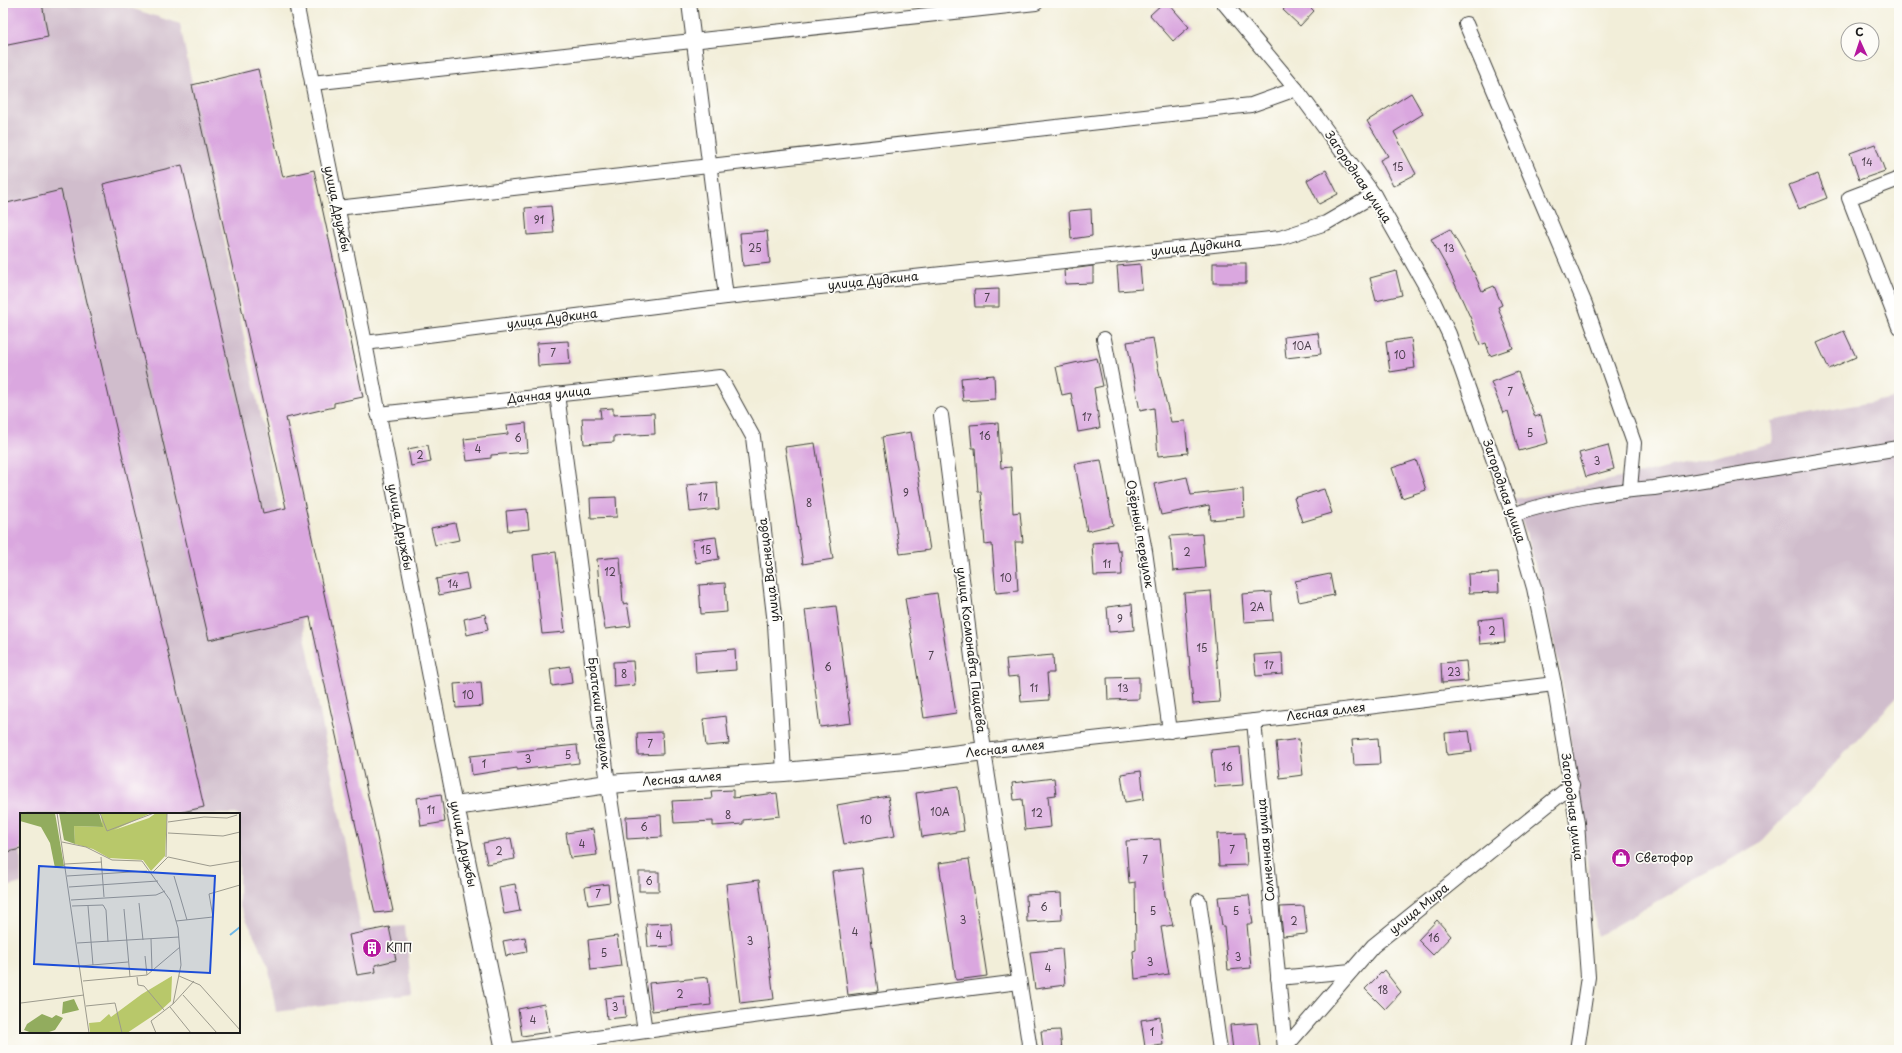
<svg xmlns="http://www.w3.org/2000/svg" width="1902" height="1053" viewBox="0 0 1902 1053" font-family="'Playpen Sans',sans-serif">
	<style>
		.industrial { fill: #d0bdcc }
		.building { fill: #daa7df }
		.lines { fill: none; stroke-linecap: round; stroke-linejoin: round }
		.minor-casing { stroke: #3c3c38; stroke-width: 16 }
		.tertiary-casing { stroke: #3c3c38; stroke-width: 20 }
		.minor { stroke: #fff; stroke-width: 14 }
		.tertiary { stroke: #fff; stroke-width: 18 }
		.labels { text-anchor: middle; stroke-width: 3.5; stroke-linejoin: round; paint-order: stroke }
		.number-label { font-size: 10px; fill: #4c3f4d }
		.street-label { font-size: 12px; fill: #1c1c1c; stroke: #fdfcf7 }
		.poi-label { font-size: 12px; fill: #1c1c1c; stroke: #fdfcf7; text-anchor: start }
		.inset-river { fill: none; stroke: #70b8e8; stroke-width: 2 }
		.inset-road { fill: none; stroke: #9c9a8d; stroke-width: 1 }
		.view { fill: #1d4ed8; fill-opacity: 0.15; stroke: #1d4ed8; stroke-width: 2 }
		.inset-edge { fill: none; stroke: #1c1c1c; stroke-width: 2 }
	</style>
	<rect width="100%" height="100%" fill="#fdfcf7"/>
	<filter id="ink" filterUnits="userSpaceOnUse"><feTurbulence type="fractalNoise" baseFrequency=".025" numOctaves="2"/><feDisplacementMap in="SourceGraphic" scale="8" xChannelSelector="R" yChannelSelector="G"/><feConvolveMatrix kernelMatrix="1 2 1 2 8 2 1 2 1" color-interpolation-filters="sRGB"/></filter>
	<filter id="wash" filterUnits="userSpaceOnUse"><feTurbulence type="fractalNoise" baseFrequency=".012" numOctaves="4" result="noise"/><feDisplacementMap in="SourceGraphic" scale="16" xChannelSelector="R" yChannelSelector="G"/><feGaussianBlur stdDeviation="0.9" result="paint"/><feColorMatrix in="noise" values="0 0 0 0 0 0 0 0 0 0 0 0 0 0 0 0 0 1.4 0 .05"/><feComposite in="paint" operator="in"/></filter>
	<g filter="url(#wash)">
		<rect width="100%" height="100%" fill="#f2eed9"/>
		<g class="industrial">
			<path d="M3,3H122L124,6L180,24L312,670L361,929L405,926L412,994L276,1012L269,967L239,904V814H21V883L3,888Z"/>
			<path d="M1899,390V695L1763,841L1597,936L1581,814L1561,674L1544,599L1528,538L1514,499L1645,473L1773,443L1771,421L1893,398Z"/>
		</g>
		<g id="blocks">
			<g class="building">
				<path d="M3,3H42L48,37L3,46Z"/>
				<path d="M1163,3H1168L1189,27L1173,41L1150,15Z"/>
				<path d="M1290,3H1306L1314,11L1300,26L1283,10Z"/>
				<path d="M258,69L283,177L314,170L363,397L334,403V407L286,418L393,911L375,913L310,617L209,640L103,184L182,165L263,513L286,508L192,85Z"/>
				<path d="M1411,93L1423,114L1394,132L1416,174L1393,186L1380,160L1388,156L1367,121Z"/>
				<path d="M1875,144L1885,171L1859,180L1850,153Z"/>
				<path d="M1326,170L1338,194L1319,204L1307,180Z"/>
				<path d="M1818,174L1827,198L1799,209L1789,185Z"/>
				<path d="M61,190L204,807L174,814H21V849L3,853V204Z"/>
				<path d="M551,206L554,233L527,235L525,208Z"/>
				<path d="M1091,209L1092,236L1071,239L1069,211Z"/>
				<path d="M1450,229L1471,266L1482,291L1494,286L1502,305L1498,307L1513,348L1490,356L1486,343L1480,345L1471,319L1449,271L1431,239Z"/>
				<path d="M767,231L770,263L743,266L740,233Z"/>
				<rect x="1213" y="263" width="33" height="20"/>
				<path d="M1140,264L1142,289L1119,291L1117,266Z"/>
				<path d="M1093,266V283L1065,284L1064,270Z"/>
				<path d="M1396,271L1402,295L1376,301L1370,278Z"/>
				<path d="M999,289V307H975L974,290Z"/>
				<path d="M1844,331L1856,357L1829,369L1817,343Z"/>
				<path d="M1318,333L1321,354L1286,358L1284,337Z"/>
				<path d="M1153,338L1157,363L1171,422L1185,421L1188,453L1158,456L1154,408L1140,411L1127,342Z"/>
				<path d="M1411,338L1415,368L1390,372L1386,342Z"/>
				<path d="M568,341L570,364L538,366L537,343Z"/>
				<path d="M1097,358L1103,386L1094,388L1100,428L1078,432L1071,393L1062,395L1056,367Z"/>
				<path d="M1518,372L1535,417L1541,415L1548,443L1519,451L1508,411L1503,413L1491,382Z"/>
				<path d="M994,375L995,399L963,401L961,378Z"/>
				<path d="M613,408V415L654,413L655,434L614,436V442L584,444L582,418H601L600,409Z"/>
				<path d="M526,423L528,452L491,455V458L467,461L464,439L508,434L507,425Z"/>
				<path d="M998,423L1001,468L1011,467L1013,513L1020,512L1023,542H1015L1018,591L996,593L992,544L985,545L981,492H978L975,448H972L970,425Z"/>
				<path d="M911,432L930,550L900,554L882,437Z"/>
				<path d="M815,443L833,559L803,564L785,447Z"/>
				<path d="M428,445L431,462L411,466L408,449Z"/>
				<path d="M1608,445L1614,469L1586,477L1579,453Z"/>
				<path d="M1101,460L1113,525L1087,531L1075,464Z"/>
				<path d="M1416,460L1426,490L1402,498L1392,468Z"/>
				<path d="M1187,477L1191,495L1243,489L1244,517L1211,520L1209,505L1161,515L1154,484Z"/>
				<path d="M717,482L719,509L690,512L687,485Z"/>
				<path d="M1324,489L1332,513L1302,522L1294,498Z"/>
				<path d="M616,497L617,517L591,518L590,498Z"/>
				<path d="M527,509L529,529L508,531L506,511Z"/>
				<path d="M455,523L459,540L435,545L431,528Z"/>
				<path d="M1202,534L1205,568L1173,571L1170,536Z"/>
				<path d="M716,537L719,559L696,563L692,540Z"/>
				<path d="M1116,541L1118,551H1121L1122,575L1094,576L1092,543Z"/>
				<path d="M556,552L565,632L542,634L533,555Z"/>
				<path d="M620,557L623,604L627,603L631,626L605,629L600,598L597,559Z"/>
				<path d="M466,573L469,589L439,595L436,579Z"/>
				<path d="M1498,573L1499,592L1469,593L1468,574Z"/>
				<path d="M1330,574L1334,595L1299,602L1295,581Z"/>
				<path d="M725,583L727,612L701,614L699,585Z"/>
				<path d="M1211,591L1220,702L1193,704L1184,593Z"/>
				<path d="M1271,592L1273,620L1244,622L1242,594Z"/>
				<path d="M937,593L956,713L924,718L905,598Z"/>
				<path d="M1132,604L1134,630L1109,632L1107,607Z"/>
				<path d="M836,606L851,723L820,727L805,610Z"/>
				<path d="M485,614L488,630L467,635L464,619Z"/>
				<path d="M1503,617L1505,642L1480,644L1478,620Z"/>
				<path d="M735,649L736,670L696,673L695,652Z"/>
				<path d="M1282,653L1283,674L1256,676L1254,655Z"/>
				<path d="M1053,655L1054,673H1047L1049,700L1021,702L1019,676L1008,677L1006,659Z"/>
				<path d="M633,661L635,685L614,687L613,662Z"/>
				<path d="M1466,661L1468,681L1442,683L1441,663Z"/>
				<path d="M570,666L572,683L552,686L550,669Z"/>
				<path d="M1139,677V699L1108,700L1107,678Z"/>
				<path d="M481,682L483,706L456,708L454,684Z"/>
				<path d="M726,716L729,744L706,746L703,719Z"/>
				<path d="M1469,731L1472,752L1447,755L1445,733Z"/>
				<path d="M662,732L663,754L638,755L637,733Z"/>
				<path d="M1378,738L1380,764L1354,765L1352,740Z"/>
				<path d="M1299,739L1303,775L1280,778L1276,742Z"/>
				<path d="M577,745L579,763L517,770V768L472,775L470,756Z"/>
				<path d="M1240,747L1243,785L1215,787L1211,750Z"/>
				<path d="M1141,771L1144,799L1125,802L1121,774Z"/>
				<path d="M1054,778L1056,795L1048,796L1051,827L1025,830L1022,799L1014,800L1012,783Z"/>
				<path d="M958,787L964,831L922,837L916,793Z"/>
				<path d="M733,790V798L777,793L780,816L743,820V824L713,826V821L674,823L672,801L712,799L711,791Z"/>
				<path d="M441,794L445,822L421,826L417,798Z"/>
				<path d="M888,796L895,836L844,844L837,805Z"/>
				<path d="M661,815L662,837L627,839L626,817Z"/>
				<path d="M593,829L597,855L570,858L566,833Z"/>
				<path d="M1245,833L1247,865L1219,866L1217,834Z"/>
				<path d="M511,838L515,859L487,864L483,843Z"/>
				<path d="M1160,839L1165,895L1173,925L1161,927L1169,974L1135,979L1133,951L1136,950L1135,882L1129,883L1126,841Z"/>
				<path d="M969,859L987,976L956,980L939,863Z"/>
				<path d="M862,868L878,991L848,995L832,872Z"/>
				<rect x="639" y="872" width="20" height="19"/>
				<path d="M759,880L774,999L740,1003L726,884Z"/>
				<path d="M515,884L520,911L504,914L499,887Z"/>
				<path d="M608,884L610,902L588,905L585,887Z"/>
				<path d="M1061,893L1062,920L1027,922L1026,895Z"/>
				<path d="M1249,895L1253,924H1247L1251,968L1228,970L1224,926H1222L1218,897Z"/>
				<path d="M1304,906L1307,934L1283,936L1280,907Z"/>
				<path d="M1437,920L1451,936L1433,955L1418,940Z"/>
				<path d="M671,923L673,946L648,947L646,924Z"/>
				<path d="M389,927L396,960L375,965L376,972L357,975L349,935Z"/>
				<path d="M617,936L621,966L591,970L588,940Z"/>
				<path d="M525,937L527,952L506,956L503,941Z"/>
				<path d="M1062,949L1065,985L1035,989L1030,952Z"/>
				<path d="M1384,970L1401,992L1385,1009L1365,989Z"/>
				<path d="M708,977L711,1005L652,1011L649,983Z"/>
				<path d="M624,996L626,1017L607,1019L605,998Z"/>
				<path d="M544,1004L549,1032L522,1036L518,1009Z"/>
				<path d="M1160,1017L1163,1045L1145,1047L1141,1020Z"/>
				<path d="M1257,1023L1260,1048L1233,1050L1230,1025Z"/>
				<path d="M1060,1030L1062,1050H1043L1041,1031Z"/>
			</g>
		</g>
	</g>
	<g filter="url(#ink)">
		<use href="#blocks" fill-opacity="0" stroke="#3c3c38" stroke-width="1"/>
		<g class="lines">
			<g class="minor-casing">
				<g id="minor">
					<path d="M296,3L365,343L455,806"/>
					<path d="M689,3L726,297"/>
					<path d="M1224,3L1296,89L1374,195L1429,292L1449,334L1513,515L1534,588L1554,684L1577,823L1588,977L1577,1050"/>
					<path d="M1466,24L1585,304L1634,443L1630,489"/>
					<path d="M312,83L1036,3"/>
					<path d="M1899,179L1849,198L1899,327"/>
					<path d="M337,208L1251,105L1296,89"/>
					<path d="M1104,339L1145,551L1170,731"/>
					<path d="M365,343L726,297L1280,238L1326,223L1374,195"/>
					<path d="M557,394L608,784L645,1031"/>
					<path d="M378,414L720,377L753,437L775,624L784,772"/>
					<path d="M941,415L984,751L1030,1050"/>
					<path d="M1513,515C1555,500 1610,491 1654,488L1899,448"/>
					<path d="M1254,721L1285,1049"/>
					<path d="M984,751L1254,721L1554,684"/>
					<path d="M1199,901L1220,1050"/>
					<path d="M1278,978L1351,971"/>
					<path d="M512,1050L730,1019L1019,982"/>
					<path d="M1283,1050L1373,946L1572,785"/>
				</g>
			</g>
			<g class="tertiary-casing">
				<path id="tertiary" d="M505,1050L455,806L608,784L784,772L905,761L984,751"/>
			</g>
			<use href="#minor" class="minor"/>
			<use href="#tertiary" class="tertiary"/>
		</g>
	</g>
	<defs>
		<g id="shop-disc" transform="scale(1)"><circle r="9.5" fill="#b5179e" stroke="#fdfcf7"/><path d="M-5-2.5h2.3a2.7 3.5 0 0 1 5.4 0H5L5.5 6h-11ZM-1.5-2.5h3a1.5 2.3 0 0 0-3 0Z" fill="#fff"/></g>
		<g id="building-disc" transform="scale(1)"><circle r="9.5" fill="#b5179e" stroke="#fdfcf7"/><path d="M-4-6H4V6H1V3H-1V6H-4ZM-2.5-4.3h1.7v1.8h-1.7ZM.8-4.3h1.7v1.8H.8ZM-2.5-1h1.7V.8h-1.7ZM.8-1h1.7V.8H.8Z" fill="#fff"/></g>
	</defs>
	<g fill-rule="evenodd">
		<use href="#shop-disc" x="1621" y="858"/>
		<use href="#building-disc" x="372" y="948"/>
	</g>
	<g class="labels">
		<g class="number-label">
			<text x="1867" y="166">14</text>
			<text x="1398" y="171">15</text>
			<text x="539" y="224">91</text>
			<text x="755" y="252">25</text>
			<text x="1449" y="252">13</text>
			<text x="987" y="302">7</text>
			<text x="1302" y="350">10А</text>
			<text x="553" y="357">7</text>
			<text x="1400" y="359">10</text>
			<text x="1510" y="396">7</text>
			<text x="1087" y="421">17</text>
			<text x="1530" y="437">5</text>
			<text x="985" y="440">16</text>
			<text x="518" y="442">6</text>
			<text x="478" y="453">4</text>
			<text x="420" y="459">2</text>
			<text x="1597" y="465">3</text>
			<text x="906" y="497">9</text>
			<text x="703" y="501">17</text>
			<text x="809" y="507">8</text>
			<text x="706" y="554">15</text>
			<text x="1187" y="556">2</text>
			<text x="1107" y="568">11</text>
			<text x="610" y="576">12</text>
			<text x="1006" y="582">10</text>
			<text x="453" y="588">14</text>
			<text x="1257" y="611">2А</text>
			<text x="1120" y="623">9</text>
			<text x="1492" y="635">2</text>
			<text x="1202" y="652">15</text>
			<text x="931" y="660">7</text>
			<text x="1269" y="669">17</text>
			<text x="828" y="671">6</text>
			<text x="1454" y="676">23</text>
			<text x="624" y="678">8</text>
			<text x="1034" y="692">11</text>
			<text x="1123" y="692">13</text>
			<text x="468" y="699">10</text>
			<text x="650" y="748">7</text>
			<text x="568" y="759">5</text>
			<text x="528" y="763">3</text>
			<text x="484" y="768">1</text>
			<text x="1227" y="771">16</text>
			<text x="431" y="814">11</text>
			<text x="940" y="816">10А</text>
			<text x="1037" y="817">12</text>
			<text x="728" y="819">8</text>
			<text x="866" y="824">10</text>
			<text x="644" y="831">6</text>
			<text x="582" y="848">4</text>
			<text x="1232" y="854">7</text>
			<text x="499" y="855">2</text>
			<text x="1145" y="864">7</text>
			<text x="649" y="885">6</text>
			<text x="598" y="898">7</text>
			<text x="1044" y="911">6</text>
			<text x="1153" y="915">5</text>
			<text x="1236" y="915">5</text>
			<text x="963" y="924">3</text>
			<text x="1294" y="925">2</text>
			<text x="855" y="936">4</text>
			<text x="659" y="939">4</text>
			<text x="1434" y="942">16</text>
			<text x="750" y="945">3</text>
			<text x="604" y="957">5</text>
			<text x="1238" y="961">3</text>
			<text x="1150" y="966">3</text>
			<text x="1048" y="972">4</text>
			<text x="1383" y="994">18</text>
			<text x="680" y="998">2</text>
			<text x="615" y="1011">3</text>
			<text x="533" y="1024">4</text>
			<text x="1152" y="1036">1</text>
		</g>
		<g class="street-label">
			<text transform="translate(1358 177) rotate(56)" y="4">Загородная улица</text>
			<text transform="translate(337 209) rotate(78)" y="4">улица Дружбы</text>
			<text transform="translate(1196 247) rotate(-6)" y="4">улица Дудкина</text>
			<text transform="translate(873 281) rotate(-6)" y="4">улица Дудкина</text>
			<text transform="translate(552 319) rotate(-7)" y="4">улица Дудкина</text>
			<text transform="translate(549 395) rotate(-6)" y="4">Дачная улица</text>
			<text transform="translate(1504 491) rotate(71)" y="4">Загородная улица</text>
			<text transform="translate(400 527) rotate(79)" y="4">улица Дружбы</text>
			<text transform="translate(1140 534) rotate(80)" y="4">Озёрный переулок</text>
			<text transform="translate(769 570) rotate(-97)" y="4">улица Васнецова</text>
			<text transform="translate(971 650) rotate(83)" y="4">улица Космонавта Пацаева</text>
			<text transform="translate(1326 712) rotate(-7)" y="4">Лесная аллея</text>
			<text transform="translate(599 713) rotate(83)" y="4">Братский переулок</text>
			<text transform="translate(1005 749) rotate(-6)" y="4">Лесная аллея</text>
			<text transform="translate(682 779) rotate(-4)" y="4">Лесная аллея</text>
			<text transform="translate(1572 807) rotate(83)" y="4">Загородная улица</text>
			<text transform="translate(463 844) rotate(78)" y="4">улица Дружбы</text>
			<text transform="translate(1266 850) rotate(-95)" y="4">Солнечная улица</text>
			<text transform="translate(1419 909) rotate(-39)" y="4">улица Мира</text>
		</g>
		<g class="poi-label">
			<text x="1635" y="862">Светофор</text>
			<text x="386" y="952">КПП</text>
		</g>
	</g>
	<g transform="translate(20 813)">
		<rect width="220" height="220" fill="#f2eed9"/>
		<path d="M81,0H131L94,17L129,5L136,0H147L145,43L131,58L123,47L89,45L73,36L55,31L54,13L82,14ZM152,163L151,188L140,198L107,220H70L69,210L80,209L89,201L91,204L122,181Z" fill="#b8c86a"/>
		<path d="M0,0H35L44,53L35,55L30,30L21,14L0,8ZM39,0H79L83,14L54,13L55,31L44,27ZM54,186L59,197L42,201L43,189ZM22,201L32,205L36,202L43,205L35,217L26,220H12L4,217L7,211Z" fill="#92ac5e"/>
		<path class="inset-river" d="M210,122L220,114"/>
		<path class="inset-road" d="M37,0L69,220M80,0L87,18L134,0M148,9L184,4L207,5L217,2M148,20L203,23L220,19M42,29L66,34L92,47L122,48L150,87L158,115L161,152L153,191L131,208L136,220M81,44L84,84M146,44L147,0M45,51L82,49M132,60L148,44L190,53L220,48M47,63L127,58M154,63L167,107M49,74L138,68M51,87L136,82L145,78M119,90L123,127M52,93L83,92L86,97L88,129M68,93L73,152M104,96L110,164M156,108L193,104L189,81L220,72M131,126L132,157M57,130L159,124M125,143L127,162M60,153L108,149M159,163L180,172L220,217M117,164L118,172L124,173L144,197M63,168L127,162L160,134M163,182L197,220M1,190L64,182M153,191L174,168M66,193L95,190L102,220M150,194L171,220"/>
		<path class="view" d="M19,53L195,63L190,160L14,151Z"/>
		<rect width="220" height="220" class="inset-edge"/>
	</g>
	<rect width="1902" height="1053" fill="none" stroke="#fdfcf7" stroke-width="16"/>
	<g transform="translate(1860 42) rotate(357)"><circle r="19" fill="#fdfcf7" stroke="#a3a29f"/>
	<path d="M0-3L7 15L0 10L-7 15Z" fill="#b5179e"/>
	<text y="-6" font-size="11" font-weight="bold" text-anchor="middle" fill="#1c1c1c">С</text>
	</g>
</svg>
